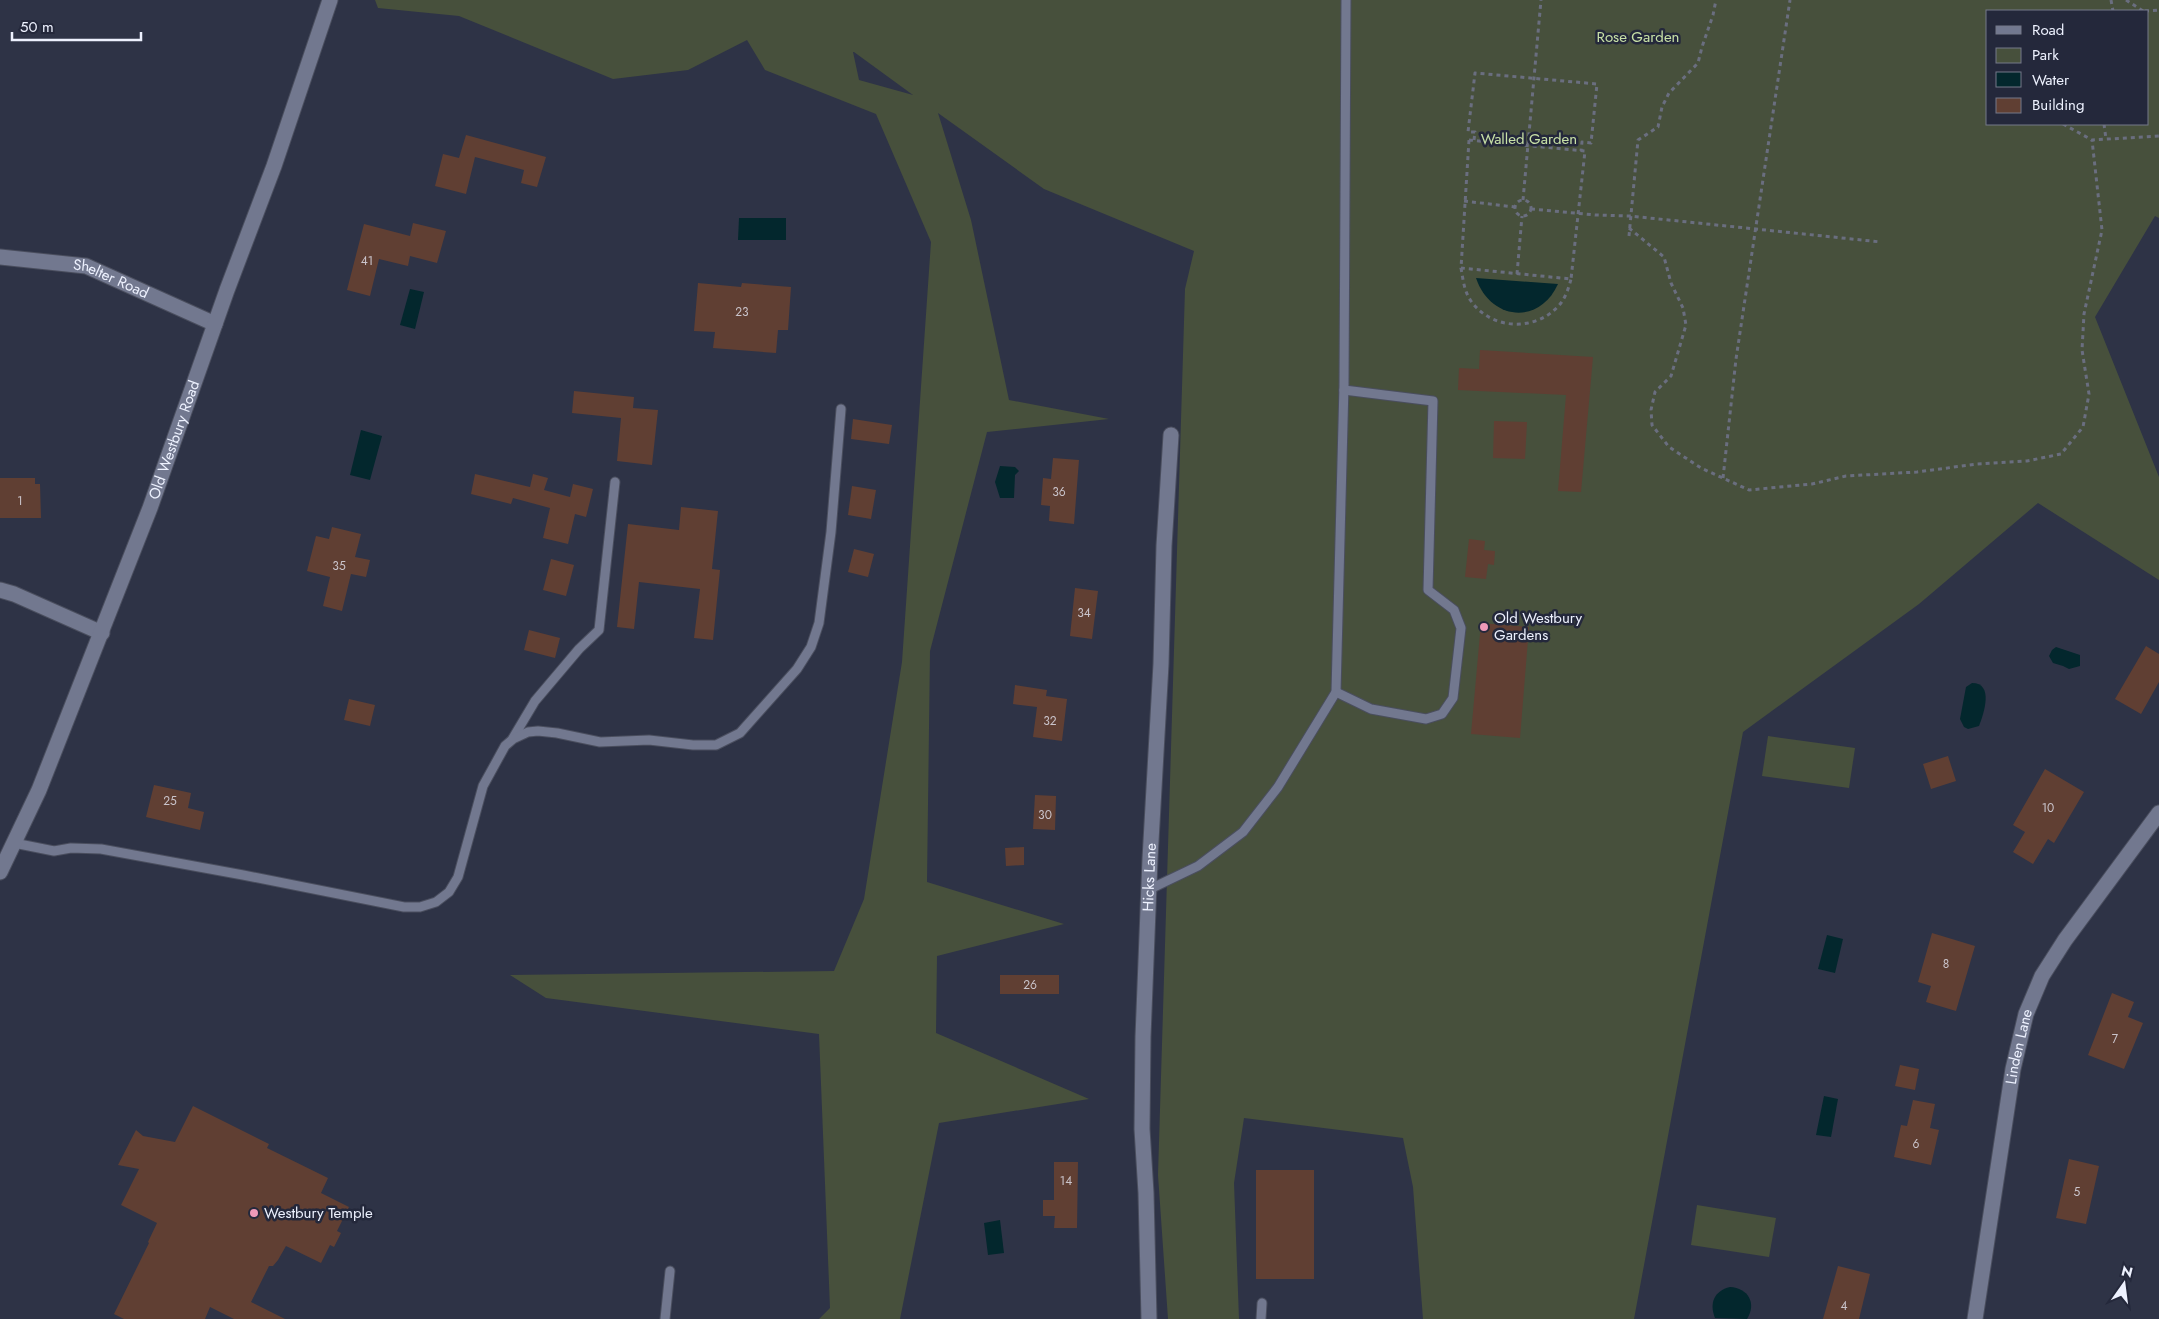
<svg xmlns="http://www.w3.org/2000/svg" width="2159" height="1319" viewBox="0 0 2159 1319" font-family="Jost,sans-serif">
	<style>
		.green { fill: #47503c; fill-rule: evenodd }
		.water { fill: #03272d }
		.building { fill: #603f33 }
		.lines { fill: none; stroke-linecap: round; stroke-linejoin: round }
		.service-casing { stroke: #4a4e5e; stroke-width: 11 }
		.minor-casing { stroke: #4a4e5e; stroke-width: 17 }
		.tertiary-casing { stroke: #4a4e5e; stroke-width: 17 }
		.path { stroke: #6a6e7f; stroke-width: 3; stroke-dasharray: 4 4; stroke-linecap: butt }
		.service { stroke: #72788f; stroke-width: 9 }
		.minor { stroke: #72788f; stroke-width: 15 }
		.tertiary { stroke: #72788f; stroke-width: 15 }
		.poi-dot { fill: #ef9ab8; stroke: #24283b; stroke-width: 2 }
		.labels { text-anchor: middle; stroke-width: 5; stroke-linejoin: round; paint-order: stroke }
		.number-label { font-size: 12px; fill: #cac4cb }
		.park-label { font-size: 15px; fill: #c8e1a7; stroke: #24283b }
		.street-label { font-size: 15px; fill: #edf1fe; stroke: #24283b }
		.poi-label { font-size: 15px; fill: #edf1fe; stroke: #24283b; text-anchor: start }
	</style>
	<rect width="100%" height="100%" fill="#2e3346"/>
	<g class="green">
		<path d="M375,0H2159V218L2155,216L2095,317L2159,477V580L2038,503L1919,604L1743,732L1634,1319H1423L1413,1187L1403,1138L1244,1118L1234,1183L1239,1319H1168L1158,1175L1185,289L1194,251L1044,189L938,113L971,220L1009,400L1109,419L987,432L930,651L927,882L1064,924L937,956L936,1033L1089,1099L939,1123L900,1319H819L830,1308L819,1034L546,998L510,975L834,971L864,899L902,662L931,242L876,114L765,70L747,40L688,70L613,79L459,16L378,8ZM1988,11H2148V124H1988ZM853,52H854L913,95L859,80Z"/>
		<path d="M1768,736L1855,748L1849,788L1762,776Z"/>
		<path d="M1697,1205L1776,1218L1769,1257L1691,1245Z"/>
	</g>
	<g class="water">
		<path d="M739,218H786V240H738Z"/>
		<path d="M1476,278L1558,284C1539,326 1490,320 1476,278Z"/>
		<path d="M410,289L424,292L415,329L400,325Z"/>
		<path d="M361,430L382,436L370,480L350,475Z"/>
		<path d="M1000,466L1015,467L1019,471L1015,475L1014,498H1000L995,482Z"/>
		<path d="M2056,647L2080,655V666L2069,669L2063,666L2053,663L2049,656L2052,650Z"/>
		<path d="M1972,683C1994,683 1984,713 1979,726L1968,729L1964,727L1960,719L1966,687Z"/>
		<path d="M1827,935L1843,939L1835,973L1818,969Z"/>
		<path d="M1824,1096L1838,1099L1831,1137L1816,1135Z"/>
		<path d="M1000,1220L1004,1253L988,1255L984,1223Z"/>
		<path d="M1730,1287C1748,1288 1757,1303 1747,1319L1715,1318C1709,1303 1714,1291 1730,1287Z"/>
	</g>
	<g class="building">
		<path d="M466,135L546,157L537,187L521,183L524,170L475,157L466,194L435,186L443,154L459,158Z"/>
		<path d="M413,223L446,231L437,263L410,256L408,266L379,259L370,296L347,290L364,224L410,236Z"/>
		<path d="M698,283L741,287L742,283L791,287L788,330H778L776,353L713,348L715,332L694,331Z"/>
		<path d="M1480,350L1593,357L1581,492L1558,491L1566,395L1458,390L1459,368L1479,369Z"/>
		<path d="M574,391L634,397L633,408L658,410L652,465L617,461L621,418L572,413Z"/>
		<path d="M853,419L892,425L889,444L851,439Z"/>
		<path d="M1494,421L1527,422L1525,459L1493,458Z"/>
		<path d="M1053,458L1079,460L1074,524L1049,521L1050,506L1041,505L1043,478L1051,479Z"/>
		<path d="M475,474L530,487L533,474L548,478L544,490L570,497L573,484L593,489L586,517L575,514L568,544L543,538L550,508L513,498L511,504L471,494Z"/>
		<path d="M0,478H35V484H40L41,518H0Z"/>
		<path d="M852,486L876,490L871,519L848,515Z"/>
		<path d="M681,507L718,511L712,569L720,570L713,640L694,638L700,589L639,582L634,629L617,627L628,524L679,530Z"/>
		<path d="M332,527L361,534L355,557L370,560L366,577L351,574L342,611L323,606L330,577L307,571L316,536L329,539Z"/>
		<path d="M1469,539L1485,541L1484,550L1495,551L1494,565L1488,564L1486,579L1465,577Z"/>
		<path d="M854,549L874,554L868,577L848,572Z"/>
		<path d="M551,559L574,565L566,596L543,590Z"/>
		<path d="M1075,588L1098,591L1092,639L1070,636Z"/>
		<path d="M1481,623L1529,627L1520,738L1471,734Z"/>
		<path d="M529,630L560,638L555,658L524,650Z"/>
		<path d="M2146,646L2159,654V682L2141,714L2115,699Z"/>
		<path d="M1015,685L1047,690L1046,696L1067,699L1062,741L1033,737L1037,707L1013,704Z"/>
		<path d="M349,699L375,705L370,726L344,720Z"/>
		<path d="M1948,756L1956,781L1931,789L1923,764Z"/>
		<path d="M2045,769L2084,792L2054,843L2048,839L2033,864L2013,852L2025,832L2013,825Z"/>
		<path d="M154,785L191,793L188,808L204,812L200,830L146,817Z"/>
		<path d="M1035,795L1056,796L1055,830L1033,829Z"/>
		<path d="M1024,847V865L1006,866L1005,848Z"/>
		<path d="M1932,933L1975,946L1956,1011L1926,1002L1931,986L1918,982Z"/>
		<rect x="1000" y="975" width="59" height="19"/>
		<path d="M2112,993L2134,1002L2128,1017L2143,1023L2124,1069L2088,1055Z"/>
		<path d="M1900,1065L1919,1069L1915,1090L1895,1086Z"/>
		<path d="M1913,1100L1935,1104L1930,1128L1939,1130L1931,1165L1894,1157L1901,1125L1907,1126Z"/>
		<path d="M193,1106L269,1144L267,1148L328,1178L321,1193L349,1207L337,1231L341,1233L334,1247L330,1245L321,1263L286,1246L278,1260L273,1266H269L251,1302L285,1319H234L210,1307L205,1319H124L114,1314L149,1243L148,1242L157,1223L121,1205L139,1169L118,1165L136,1130L143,1136L175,1142Z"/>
		<path d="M2069,1159L2099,1166L2086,1224L2056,1218Z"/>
		<path d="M1054,1162H1078L1077,1228H1054L1055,1216H1043V1200H1054Z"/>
		<rect x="1256" y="1170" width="58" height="109"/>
		<path d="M1838,1266L1870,1274L1859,1319H1823Z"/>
	</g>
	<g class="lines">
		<g class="service-casing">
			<g id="service">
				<path d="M1336,692L1371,709L1426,719L1442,714L1453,698L1461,628L1454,610L1428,590L1433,401L1344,390"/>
				<path d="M513,738L535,701L579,649L599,630L615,482"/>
				<path d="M14,843L54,851L71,848L101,849L243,875L404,907H420L436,902L449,892L458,877L483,786L505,746L513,739L528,732L538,731L557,733L600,742L649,740L693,745H716L740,733L797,669L811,647L819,623L831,532L841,409"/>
				<path d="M1148,890L1198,866L1243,832L1278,787L1336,692L1344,385L1346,0"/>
				<path d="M665,1319L670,1271"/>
				<path d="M1261,1319L1262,1303"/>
			</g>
		</g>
		<g class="minor-casing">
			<g id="minor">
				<path id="s1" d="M0,257L86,266L215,324"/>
				<path d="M0,590L14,594L102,633"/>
				<path id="s2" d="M1149,1319L1146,1193L1142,1129L1143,1037L1150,859L1161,664L1164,546L1171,435"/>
				<path id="s3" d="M1975,1319L2013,1069L2026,1014L2042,976L2065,940L2159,813"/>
			</g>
		</g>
		<g class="tertiary-casing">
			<g id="tertiary">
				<path id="s4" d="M0,872L39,790L150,508L227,290L274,166L330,0"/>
			</g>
		</g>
		<g class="path">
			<path d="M2111,0L2113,11"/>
			<path d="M2126,0L2143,11"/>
			<path d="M2145,11L2159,10"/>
			<path d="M2063,124L2092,140L2159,136"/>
			<path d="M2104,124L2106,139"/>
			<path d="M1469,140L1585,151L1571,279L1461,268Z"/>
			<path d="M1474,140L1475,132H1468L1475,73L1597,84L1591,143L1582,142L1581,151"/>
			<circle cx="1523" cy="208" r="8"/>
			<path d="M1523,200L1541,0"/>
			<path d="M1464,201L1515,207"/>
			<path d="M1531,209L1596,215L1630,216L1881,242"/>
			<path d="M1629,228L1664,257L1671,283L1683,308L1686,325L1671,376L1655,392L1651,410L1652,425L1669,447L1701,468L1749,490L1812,484L1846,476L1917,472L1977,464L2027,461L2061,454L2083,427L2089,394L2082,350L2084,314L2102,230L2092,140"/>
			<path d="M1629,236L1638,140L1658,127L1662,107L1669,93L1698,63L1702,47L1713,15L1716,0"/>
			<path d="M1461,268C1463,279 1464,291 1471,301C1492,331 1538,332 1561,303C1566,296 1569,287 1571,279"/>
			<path d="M1517,274L1522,216"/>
			<path d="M1723,478L1736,359L1790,0"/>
		</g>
		<use href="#service" class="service"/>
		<use href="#minor" class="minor"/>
		<use href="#tertiary" class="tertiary"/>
	</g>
	<g class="poi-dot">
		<circle cx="1484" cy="627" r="5"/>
		<circle cx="254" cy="1213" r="5"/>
	</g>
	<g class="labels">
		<g class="number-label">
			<text x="367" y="265">41</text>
			<text x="742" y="316">23</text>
			<text x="1059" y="496">36</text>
			<text x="20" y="505">1</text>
			<text x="339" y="570">35</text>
			<text x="1084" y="617">34</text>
			<text x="1050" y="725">32</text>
			<text x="170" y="805">25</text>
			<text x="2048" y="812">10</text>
			<text x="1045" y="819">30</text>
			<text x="1946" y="968">8</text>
			<text x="1030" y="989">26</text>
			<text x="2115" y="1043">7</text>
			<text x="1916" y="1148">6</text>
			<text x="1066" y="1185">14</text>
			<text x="2077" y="1196">5</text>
			<text x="1844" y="1310">4</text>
		</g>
		<g class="park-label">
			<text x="1638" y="42">Rose Garden</text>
			<text x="1529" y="144">Walled Garden</text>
		</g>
		<g class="street-label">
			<text dy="5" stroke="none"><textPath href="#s1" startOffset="114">Shelter Road</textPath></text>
			<text dy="5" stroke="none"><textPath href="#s4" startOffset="466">Old Westbury Road</textPath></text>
			<text dy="5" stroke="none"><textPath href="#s2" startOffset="442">Hicks Lane</textPath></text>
			<text dy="5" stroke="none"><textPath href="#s3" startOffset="276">Linden Lane</textPath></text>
		</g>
		<g class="poi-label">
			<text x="1494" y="623">Old Westbury<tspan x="1494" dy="17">Gardens</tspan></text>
			<text x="264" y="1218">Westbury Temple</text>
		</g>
	</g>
	<rect x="1986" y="10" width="162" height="115" fill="#24283b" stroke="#747889"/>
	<rect x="1996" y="26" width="25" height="8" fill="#72788f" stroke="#747889"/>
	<text x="2032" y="35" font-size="15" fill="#edf1fe">Road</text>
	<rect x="1996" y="48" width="25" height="15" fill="#47503c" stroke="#747889"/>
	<text x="2032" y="60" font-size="15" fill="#edf1fe">Park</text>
	<rect x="1996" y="72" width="25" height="15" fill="#03272d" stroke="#747889"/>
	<text x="2032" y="85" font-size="15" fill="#edf1fe">Water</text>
	<rect x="1996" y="98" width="25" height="15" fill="#603f33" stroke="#747889"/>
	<text x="2032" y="110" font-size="15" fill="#edf1fe">Building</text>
	<g transform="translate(2124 1284) rotate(14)" stroke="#24283b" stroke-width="4" paint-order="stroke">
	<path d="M0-4L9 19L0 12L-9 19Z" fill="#edf1fe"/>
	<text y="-8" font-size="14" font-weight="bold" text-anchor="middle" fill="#edf1fe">N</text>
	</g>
	<path d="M12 32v8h129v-8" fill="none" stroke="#edf1fe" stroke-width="2.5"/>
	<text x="20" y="32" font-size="15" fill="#edf1fe" stroke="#24283b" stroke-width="4" paint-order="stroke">50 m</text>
</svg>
